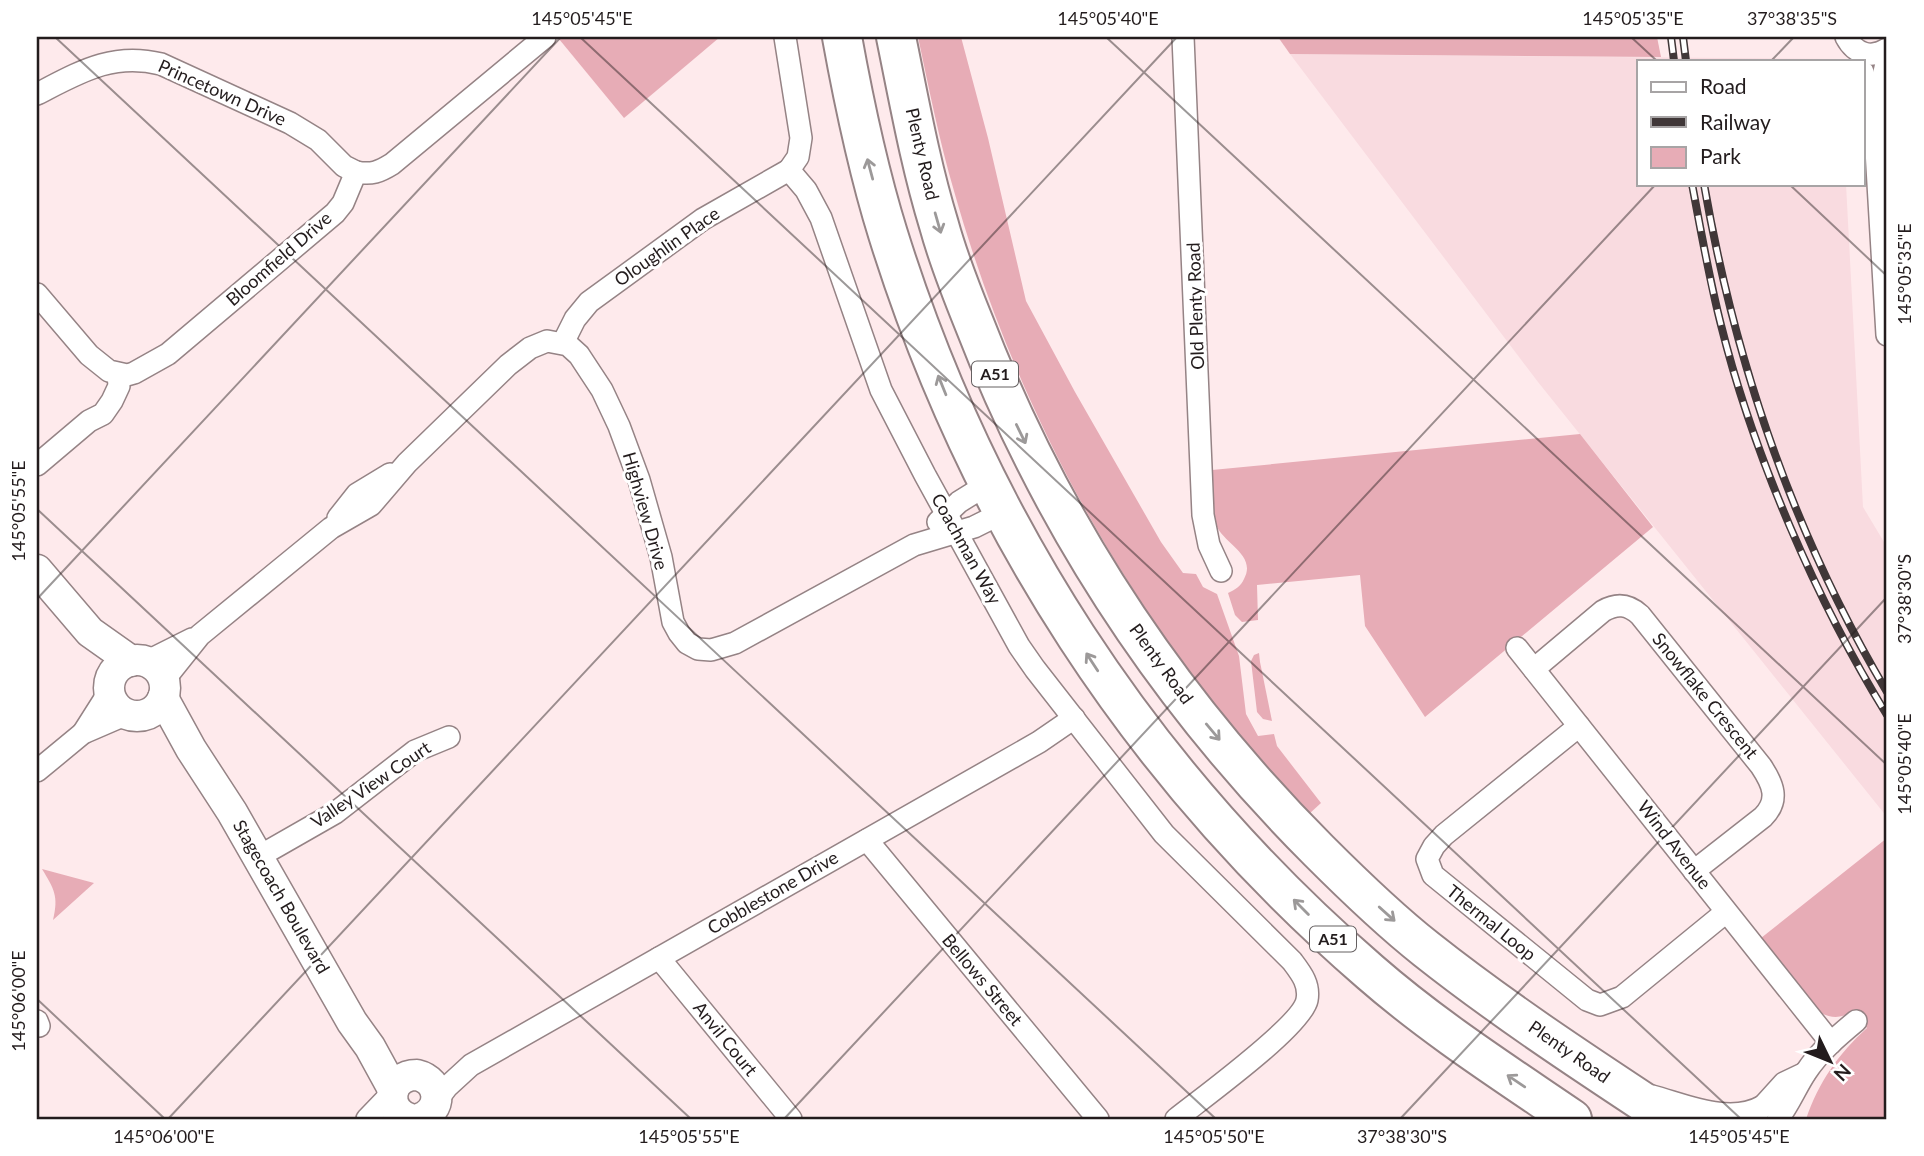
<svg xmlns="http://www.w3.org/2000/svg" width="1924" height="1156" viewBox="0 0 1924 1156" font-family="Lato,sans-serif">
	<style>
		.built { fill: #f9dbe0 }
		.green { fill: #e7acb6 }
		.lines { fill: none; stroke-linecap: round; stroke-linejoin: round }
		.street-casing { stroke: #958385; stroke-width: 24 }
		.secondary-casing { stroke: #958385; stroke-width: 33 }
		.highway-casing { stroke: #958385; stroke-width: 42 }
		.street { stroke: #fff; stroke-width: 21 }
		.secondary { stroke: #fff; stroke-width: 30 }
		.highway { stroke: #fff; stroke-width: 38 }
		.rail-casing { stroke: #403738; stroke-width: 8 }
		.rail { stroke: #fff; stroke-width: 5; stroke-dasharray: 16; stroke-linecap: butt }
		.oneway { stroke: #9c9999 }
		.ticks { fill: none; stroke: #231c1d; stroke-width: 2; stroke-opacity: 0.45 }
		.labels { text-anchor: middle; stroke-width: 6; stroke-linejoin: round; paint-order: stroke }
		.shield { fill: #fff; stroke: #656061; stroke-width: 2 }
		.shield-label { font-size: 16px; font-weight: bold; fill: #231c1d }
		.street-label { font-size: 18px; fill: #231c1d; stroke: #fff }
		.neatline { fill: none; stroke: #231c1d; stroke-width: 2.5 }
		.ticks-label { font-size: 18px; text-anchor: middle; fill: #231c1d }
	</style>
	<rect width="100%" height="100%" fill="#feeaec"/>
	<path class="built" d="M1290,54L1839,59V61H1639V184H1846L1863,507L1887,547V817L1538,382Z"/>
	<g class="green">
		<path d="M561,37H720L624,118L559,39Z"/>
		<path d="M918,37H961L988,138L1026,301L1075,392L1161,542L1183,573L1196,574L1203,587L1217,594L1239,656L1246,714L1258,736L1274,734L1277,746L1321,803L1309,814C1142,638 1020,425 954,191C939,140 929,88 918,37Z"/>
		<path d="M1278,37H1657L1661,57L1290,54Z"/>
		<path d="M1580,434L1653,527L1425,717L1365,626L1360,575L1257,585L1258,620L1242,622L1235,615L1228,593C1235,590 1241,586 1244,579C1257,555 1224,544 1216,525C1210,509 1213,487 1212,470Z"/>
		<path d="M1259,653L1260,662L1272,721L1263,719L1257,712L1251,661L1254,655Z"/>
		<path d="M1887,838V1119H1806C1819,1082 1838,1054 1867,1028L1853,1011C1842,1018 1833,1019 1821,1013L1761,938Z"/>
		<path d="M42,869L94,883L53,920C59,896 54,889 42,869Z"/>
	</g>
	<g class="lines">
		<g class="street-casing">
			<g id="street">
				<path d="M785,37L801,138L798,157L789,170L806,190L821,218L881,390L925,475L1019,646L1035,669L1164,834L1292,961C1301,973 1310,984 1307,1000C1302,1026 1201,1099 1176,1119"/>
				<path d="M1183,37L1203,515L1209,545L1221,571"/>
				<path d="M1846,37C1855,54 1871,59 1887,49"/>
				<path d="M1863,72L1874,116L1887,335"/>
				<path d="M37,94C80,72 112,52 161,64L290,123L318,140L344,166L356,172"/>
				<path d="M1875,112L1887,59"/>
				<path d="M37,294L89,355L109,371L127,375L134,373L168,354L335,213L343,203L356,172C372,175 379,172 392,164L545,37"/>
				<path d="M563,343L575,319L589,302L703,219L789,170"/>
				<path d="M37,465L89,421L103,414L112,401L119,386L118,374"/>
				<path d="M338,518L357,494L390,474"/>
				<path d="M938,522L959,502L988,484"/>
				<path d="M1517,648L1831,1043"/>
				<path d="M146,662L192,639"/>
				<path d="M1534,669L1603,611C1617,603 1628,604 1640,615L1761,766C1773,784 1780,800 1763,817L1694,871"/>
				<path d="M164,680L200,635L331,528L371,505L407,463L508,365L530,348L547,341L568,345L579,355L602,390L619,426L639,480L661,557L673,622L679,633L687,643L698,649L711,650L735,643L914,545L974,527L1002,513"/>
				<path d="M1579,726L1444,835L1434,846L1427,859L1433,875L1587,1000L1600,1005L1622,997L1726,912"/>
				<path d="M83,733L109,692"/>
				<path d="M37,771L83,733L127,714"/>
				<path d="M867,840L1098,1119"/>
				<path d="M258,857L335,813L415,751L449,737"/>
				<path d="M659,958L791,1119"/>
				<path d="M37,1021L39,1026"/>
				<path d="M1652,1096C1686,1105 1730,1125 1763,1106"/>
				<path d="M437,1100L447,1087L471,1065L1039,742L1074,718"/>
				<path d="M1755,1115L1784,1083L1805,1073"/>
				<path d="M367,1119L392,1093"/>
				<path d="M1778,1119C1790,1103 1796,1087 1806,1072C1819,1052 1838,1036 1856,1021"/>
			</g>
		</g>
		<g class="secondary-casing">
			<g id="secondary">
				<path d="M37,570L90,632L131,661"/>
				<circle cx="137" cy="688" r="28"/>
				<path d="M163,698L191,749L232,812L352,1022L370,1047L393,1089"/>
				<path d="M410,1119C383,1110 388,1075 417,1075C442,1081 443,1111 419,1119"/>
			</g>
		</g>
		<g class="highway-casing">
			<g id="highway">
				<path d="M842,37C854,103 868,170 888,234C978,523 1141,774 1370,972C1433,1027 1503,1072 1572,1119"/>
				<path d="M896,37C909,100 920,163 939,225C948,258 961,291 974,323C1051,522 1168,700 1319,851C1353,885 1388,919 1426,949C1503,1010 1587,1065 1669,1119"/>
			</g>
		</g>
		<use href="#street" class="street"/>
		<use href="#secondary" class="secondary"/>
		<use href="#highway" class="highway"/>
		<g class="rail-casing">
			<g id="rail">
				<path d="M1671,37L1674,61"/>
				<path d="M1683,37L1686,61"/>
				<path d="M1692,184C1701,231 1709,278 1721,325C1753,454 1817,602 1887,715"/>
				<path d="M1704,184C1735,363 1794,535 1887,692"/>
			</g>
		</g>
		<use href="#rail" class="rail"/>
	</g>
	<defs><path id="oneway-shaft" d="M-6 0H5M1.5-3L5.5 0L1.5 3" fill="none" stroke-width="1.6" stroke-linecap="round" stroke-linejoin="round" transform="scale(1.75)"/></defs>
	<g class="oneway">
		<use href="#oneway-shaft" transform="translate(870 169) rotate(-105)"/>
		<use href="#oneway-shaft" transform="translate(938 223) rotate(74)"/>
		<use href="#oneway-shaft" transform="translate(942 385) rotate(-112)"/>
		<use href="#oneway-shaft" transform="translate(1021 434) rotate(64)"/>
		<use href="#oneway-shaft" transform="translate(1092 662) rotate(-123)"/>
		<use href="#oneway-shaft" transform="translate(1213 732) rotate(50)"/>
		<use href="#oneway-shaft" transform="translate(1301 907) rotate(-135)"/>
		<use href="#oneway-shaft" transform="translate(1387 914) rotate(42)"/>
		<use href="#oneway-shaft" transform="translate(1516 1081) rotate(-146)"/>
	</g>
	<path class="ticks" d="M55,37L1216,1119M580,37L1741,1119M1106,37L1887,765M1631,37L1657,61M1771,61L1794,37M1789,184L1887,276M37,509L691,1119M37,599L561,37M37,999L165,1119M168,1119L1177,37M784,1119L1656,184M1400,1119L1887,597"/>
	<g class="labels">
		<g class="shield">
			<rect x="972" y="361.5" width="46" height="25" rx="5"/>
			<rect x="1310" y="926.5" width="46" height="25" rx="5"/>
		</g>
		<g class="shield-label">
			<text x="995" y="380">A51</text>
			<text x="1333" y="945">A51</text>
		</g>
		<g class="street-label">
			<text transform="translate(222 93) rotate(24)" y="6">Princetown Drive</text>
			<text transform="translate(922 154) rotate(77)" y="6">Plenty Road</text>
			<text transform="translate(667 247) rotate(-35)" y="6">Oloughlin Place</text>
			<text transform="translate(279 259) rotate(-41)" y="6">Bloomfield Drive</text>
			<text transform="translate(1196 306) rotate(-92)" y="6">Old Plenty Road</text>
			<text transform="translate(645 511) rotate(74)" y="6">Highview Drive</text>
			<text transform="translate(966 549) rotate(61)" y="6">Coachman Way</text>
			<text transform="translate(1161 664) rotate(54)" y="6">Plenty Road</text>
			<text transform="translate(1705 696) rotate(51)" y="6">Snowflake Crescent</text>
			<text transform="translate(371 785) rotate(-34)" y="6">Valley View Court</text>
			<text transform="translate(1674 845) rotate(52)" y="6">Wind Avenue</text>
			<text transform="translate(773 893) rotate(-30)" y="6">Cobblestone Drive</text>
			<text transform="translate(281 897) rotate(60)" y="6">Stagecoach Boulevard</text>
			<text transform="translate(1491 923) rotate(39)" y="6">Thermal Loop</text>
			<text transform="translate(982 980) rotate(50)" y="6">Bellows Street</text>
			<text transform="translate(725 1039) rotate(51)" y="6">Anvil Court</text>
			<text transform="translate(1569 1052) rotate(35)" y="6">Plenty Road</text>
		</g>
	</g>
	<rect width="1924" height="1156" fill="none" stroke="#ffffff" stroke-width="77"/>
	<rect x="1637" y="60" width="228" height="126" fill="#ffffff" stroke="#a7a4a5" stroke-width="2"/>
	<rect x="1651" y="82" width="35" height="10" fill="#ffffff" stroke="#a7a4a5" stroke-width="2"/>
	<text x="1700" y="94" font-size="21" fill="#231c1d">Road</text>
	<rect x="1651" y="117" width="35" height="10" fill="#403738" stroke="#a7a4a5" stroke-width="2"/>
	<text x="1700" y="130" font-size="21" fill="#231c1d">Railway</text>
	<rect x="1651" y="147" width="35" height="21" fill="#e7acb6" stroke="#a7a4a5" stroke-width="2"/>
	<text x="1700" y="164" font-size="21" fill="#231c1d">Park</text>
	<g transform="translate(1830 1061) rotate(133)" stroke="#ffffff" stroke-width="5" paint-order="stroke">
	<path d="M0-5L12 26L0 18L-12 26Z" fill="#231c1d"/>
	<text y="-10" font-size="19" font-weight="bold" text-anchor="middle" fill="#231c1d">N</text>
	</g>
	<rect x="38" y="38" width="1847" height="1080" class="neatline"/>
	<g class="ticks-label">
		<text x="582" y="25">145°05'45"E</text>
		<text x="1108" y="25">145°05'40"E</text>
		<text x="1633" y="25">145°05'35"E</text>
		<text x="1792" y="25">37°38'35"S</text>
		<text transform="translate(1905 274) rotate(-90)" y="6">145°05'35"E</text>
		<text transform="translate(19 511) rotate(-90)" y="6">145°05'55"E</text>
		<text transform="translate(1905 599) rotate(-90)" y="6">37°38'30"S</text>
		<text transform="translate(1905 764) rotate(-90)" y="6">145°05'40"E</text>
		<text transform="translate(19 1001) rotate(-90)" y="6">145°06'00"E</text>
		<text x="164" y="1143">145°06'00"E</text>
		<text x="689" y="1143">145°05'55"E</text>
		<text x="1214" y="1143">145°05'50"E</text>
		<text x="1402" y="1143">37°38'30"S</text>
		<text x="1739" y="1143">145°05'45"E</text>
	</g>
</svg>
